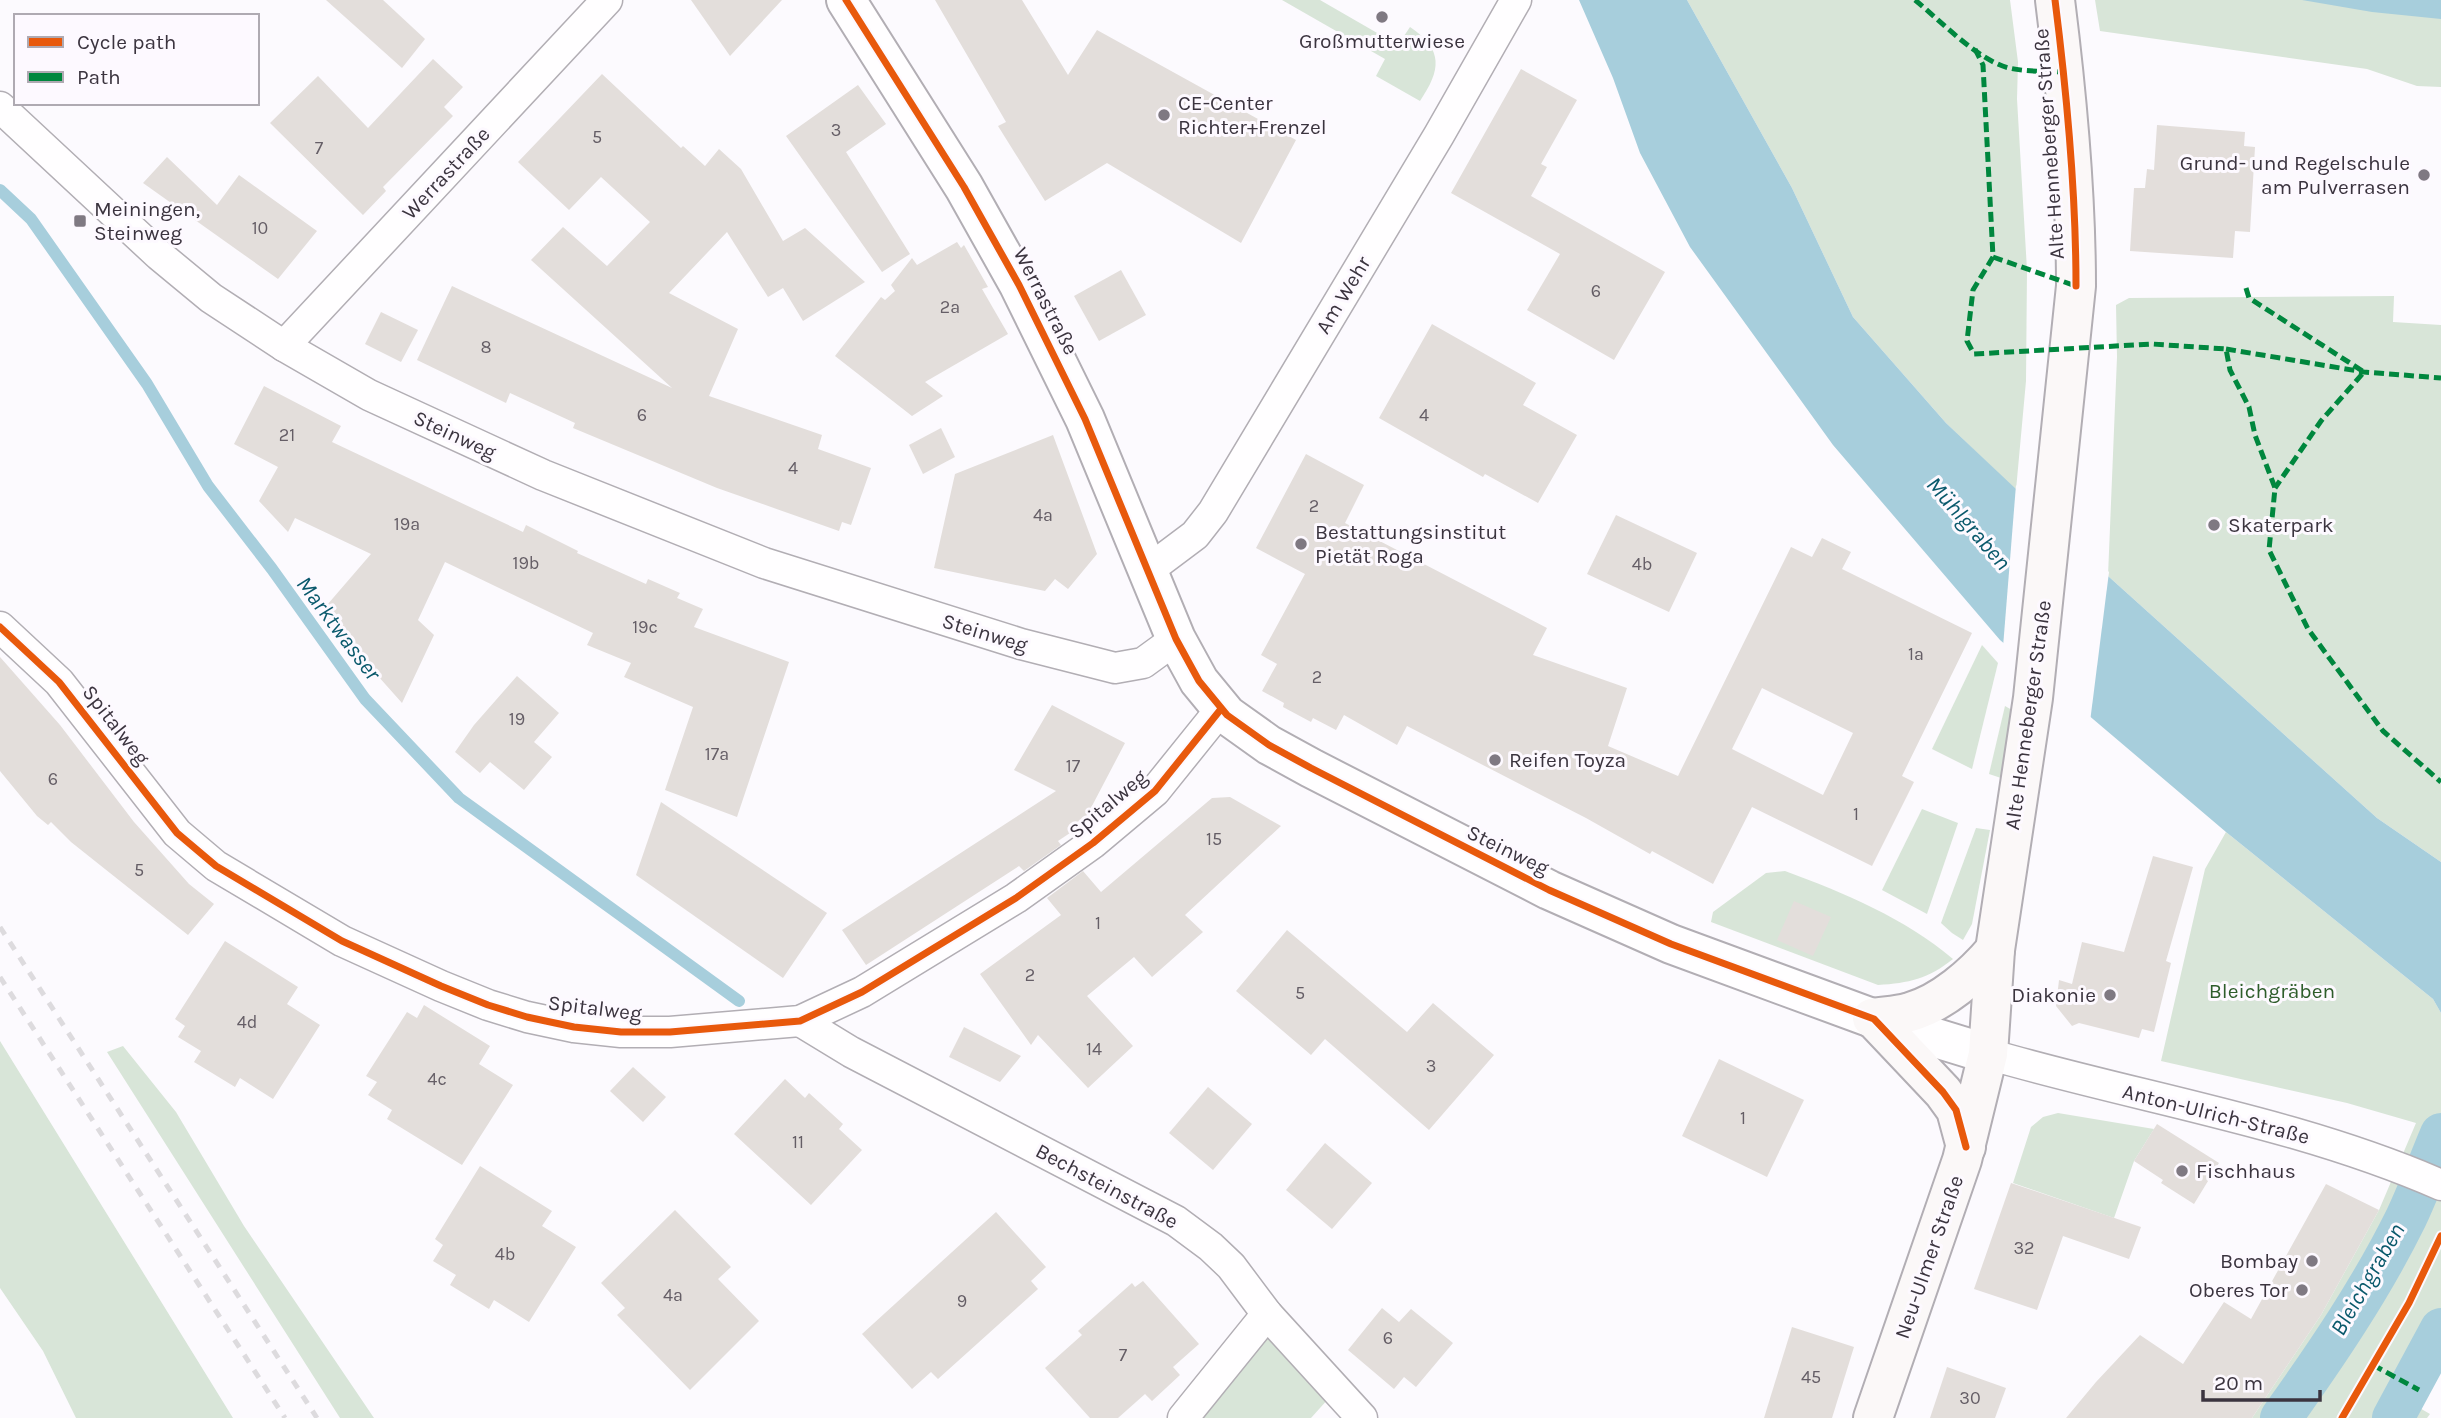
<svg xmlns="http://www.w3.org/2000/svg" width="2441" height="1418" viewBox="0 0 2441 1418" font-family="Karla,sans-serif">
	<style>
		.green { fill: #d8e5d8 }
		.water { fill: #a7cedc }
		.pier { fill: #fcfafe }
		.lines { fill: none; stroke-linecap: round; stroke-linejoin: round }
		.stream { stroke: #a7cedc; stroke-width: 12 }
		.canal { stroke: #a7cedc; stroke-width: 42 }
		.building { fill: #e3dedb; fill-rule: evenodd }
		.minor-casing { stroke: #b2aeb4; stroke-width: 33 }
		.tertiary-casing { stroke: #b2aeb4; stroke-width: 42 }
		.secondary-casing { stroke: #b2aeb4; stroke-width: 42 }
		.minor { stroke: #fffeff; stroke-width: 30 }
		.tertiary { stroke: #fffeff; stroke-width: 38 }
		.secondary { stroke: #fbf8f8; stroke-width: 38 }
		.rail { stroke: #dddbde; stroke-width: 5; stroke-dasharray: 9 9; stroke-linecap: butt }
		.quiet { stroke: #00873e; stroke-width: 5; stroke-dasharray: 10 5; stroke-linecap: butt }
		.cycleway-casing { stroke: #fdf9ff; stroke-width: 11 }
		.cycleway { stroke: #e8590c; stroke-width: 7 }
		.poi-dot { fill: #7f7982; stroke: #fdf9ff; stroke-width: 2.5 }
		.labels { text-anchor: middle; stroke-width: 6; stroke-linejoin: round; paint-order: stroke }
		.number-label { font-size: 18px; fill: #655e66 }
		.poi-label { font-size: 21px; fill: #3b343f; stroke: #fdf9ff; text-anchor: start }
		.street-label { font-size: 21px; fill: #3b343f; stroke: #fdf9ff }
		.park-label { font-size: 21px; fill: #2e5d2b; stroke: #fdf9ff }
		.water-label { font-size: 23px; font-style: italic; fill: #0a596c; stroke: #fdf9ff }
	</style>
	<rect width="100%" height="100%" fill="#fcfafe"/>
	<g class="green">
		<path d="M1282,0H1320L1398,45L1410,27C1444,50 1441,70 1420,101L1376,76L1385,59Z"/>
		<path d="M1687,0H2010L2018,62L2017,99L2027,270L2026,381L2016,490L1946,423L1853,317L1792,188Z"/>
		<path d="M2095,0H2441V87L2417,86L2367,69L2100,31Z"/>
		<path d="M2394,296L2393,322L2441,325V862L2377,818L2108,576L2117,357L2116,305L2129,298Z"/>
		<path d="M1982,645L1998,663L1972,769L1932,749Z"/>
		<path d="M2005,706L2012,710L2001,778L1989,774Z"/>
		<path d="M1922,809L1958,823L1927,914L1882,890Z"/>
		<path d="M1976,828L1990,830L1972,924L1963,940L1952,933L1941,923Z"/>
		<path d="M2226,832L2433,999L2441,1013V1373L2431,1368L2411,1403L2430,1414L2427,1418H2252L2321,1315L2379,1210L2416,1123L2347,1103L2161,1061L2205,869Z"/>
		<path d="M1785,871C1845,893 1904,918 1953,959C1928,979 1909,983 1878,985L1711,922L1713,912L1766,873Z"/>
		<path d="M0,1041L233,1418H76L43,1351L0,1288Z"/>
		<path d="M123,1046L176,1112L244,1226L374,1418H340L107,1052Z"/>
		<path d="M2058,1113L2154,1129L2134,1161L2114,1218L2013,1183L2031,1127L2043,1117Z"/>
		<path d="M1267,1335L1329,1398L1311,1418H1201Z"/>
	</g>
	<g class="water">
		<path d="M1579,0H1687L1792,188L1853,317L1946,423L2108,576L2377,818L2441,862V1013L2433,999L2226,832L2000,640L1833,445L1690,247L1640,153L1613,78Z"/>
		<path d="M2302,0H2441V19L2372,12Z"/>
	</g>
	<path class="pier" d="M2016,485L2109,572L2090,722L2003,647Z"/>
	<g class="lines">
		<path class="stream" d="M0,190L31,219L147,384L208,486L272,569L365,699L459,798L739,1001"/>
		<g class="canal">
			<path d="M2281,1418C2326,1355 2371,1289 2406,1218C2419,1191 2429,1162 2441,1134"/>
			<path d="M2393,1418L2441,1329"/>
		</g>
	</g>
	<g class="building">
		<path d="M326,0H383L425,39L402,68Z"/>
		<path d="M691,0H782L730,56Z"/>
		<path d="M935,0H1022L1068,75L1097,30L1296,140L1241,243L1107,163L1045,201L998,126L1006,122Z"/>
		<path d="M433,59L463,87L444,107L453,116L383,187L386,191L363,215L270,123L318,76L368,128Z"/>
		<path d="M1521,69L1577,100L1541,164L1547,167L1531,196L1665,272L1614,360L1527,310L1560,254L1451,193Z"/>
		<path d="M602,74L681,148L683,146L705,166L719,149L741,169L783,241L805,228L865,282L803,321L783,288L768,297L727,232L669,293L738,329L709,396L822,435L818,449L871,468L851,525L842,522L839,531L717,488L573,428L575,423L510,393L506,403L417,360L452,286L672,388L531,260L563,227L607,266L650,222L601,177L569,210L518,162Z"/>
		<path d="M858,85L886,124L846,152L910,254L882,272L786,136Z"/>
		<path d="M2157,125L2245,132L2244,146L2255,147L2250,232L2235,231L2233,258L2130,251L2134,188H2145L2147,169L2154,170Z"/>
		<path d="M167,157L217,205L239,175L317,231L278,279L143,183Z"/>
		<path d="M957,242L961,248L964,245L988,287L982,289L1008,334L925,382L943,396L912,416L835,356L881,297L885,300L895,291L891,285L912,258L917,265Z"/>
		<path d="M1121,270L1146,315L1099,341L1074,296Z"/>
		<path d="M381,312L418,330L401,362L365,344Z"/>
		<path d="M1432,324L1536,383L1523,405L1577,435L1538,503L1485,474L1483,477L1379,418Z"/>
		<path d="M264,386L341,426L332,442L523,532L526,525L578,551L577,553L646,584L648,579L680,593L677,598L703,609L694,627L789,662L737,817L665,790L693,707L624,677L631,663L587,645L593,633L445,562L418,620L434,635L402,703L321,612L371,554L295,518L288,532L259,501L278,467L234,444Z"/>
		<path d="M941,428L955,457L923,474L909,445Z"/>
		<path d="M1053,435L1097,554L1068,589L1055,579L1045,591L934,568L955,474Z"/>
		<path d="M1306,454L1364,485L1345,523L1547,628L1533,655L1627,688L1608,746L1678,776L1791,547L1812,557L1822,538L1851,552L1842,569L1972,633L1902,776L1914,782L1872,866L1752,807L1713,884L1652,851L1650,854L1586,818L1407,726L1397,745L1344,715L1336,730L1313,718L1311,722L1283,707L1284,703L1262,691L1277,664L1261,655L1305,574L1256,548ZM1762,688L1853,733L1823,795L1732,749Z"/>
		<path d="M1616,515L1697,553L1669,612L1587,574Z"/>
		<path d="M0,657L60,725L134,822L189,884L214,904L188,935L71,842L51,822L48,825L37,816L0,771Z"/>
		<path d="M517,676L559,713L534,742L552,757L524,790L490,762L480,773L455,752L474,725Z"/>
		<path d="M1052,705L1125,743L1082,825L1058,841L1061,845L1024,871L1019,866L866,965L842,930L1056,791L1014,770Z"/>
		<path d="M1230,797L1281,826L1185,915L1203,932L1152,977L1134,957L1087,996L1133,1046L1088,1088L1038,1035L1031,1045L980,974L1061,915L1047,898L1083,871L1101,892L1212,798Z"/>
		<path d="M661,802L827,913L783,978L636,875Z"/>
		<path d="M2153,856L2193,867L2166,961L2171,963L2154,1032L2142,1029L2139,1038L2079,1023L2072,1026L2056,1006L2059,980L2072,984L2082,942L2124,952Z"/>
		<path d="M1794,901L1831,917L1813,956L1777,940Z"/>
		<path d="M1287,930L1407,1032L1433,1003L1494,1055L1429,1130L1325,1039L1311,1055L1236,991Z"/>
		<path d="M225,941L298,987L287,1004L320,1025L273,1099L240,1078L235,1087L194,1062L201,1051L178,1037L185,1026L175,1019Z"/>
		<path d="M424,1005L490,1046L479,1064L513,1085L462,1165L387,1119L392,1110L368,1095L377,1082L366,1076L407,1012L417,1018Z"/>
		<path d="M964,1027L1021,1056L1000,1082L949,1057Z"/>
		<path d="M1719,1059L1804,1100L1767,1177L1682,1136Z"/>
		<path d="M633,1067L666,1097L643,1122L610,1091Z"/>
		<path d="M785,1079L805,1098L809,1093L843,1124L839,1129L862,1150L811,1205L734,1134Z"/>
		<path d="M1208,1087L1252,1124L1213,1170L1169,1133Z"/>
		<path d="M2157,1124L2219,1163L2194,1204L2161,1183L2163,1180L2134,1161Z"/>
		<path d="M1325,1143L1372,1183L1332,1229L1286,1190Z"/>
		<path d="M480,1166L552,1211L542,1226L576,1247L529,1322L494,1300L489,1309L450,1285L456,1275L433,1261L443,1245L435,1239Z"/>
		<path d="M2011,1183L2141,1227L2129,1259L2063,1236L2037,1310L1974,1289Z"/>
		<path d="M2326,1184L2379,1210L2321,1315L2252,1418H2066L2096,1382L2140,1335L2183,1364L2224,1302L2251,1319Z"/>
		<path d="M675,1210L731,1267L718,1279L759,1321L690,1390L617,1315L625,1308L601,1283Z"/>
		<path d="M996,1212L1046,1267L1031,1281L1038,1289L938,1379L931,1372L912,1389L862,1334Z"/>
		<path d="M1143,1281L1199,1344L1173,1367L1180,1375L1152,1401L1145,1394L1118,1418H1090L1045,1368L1082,1335L1078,1331L1132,1283L1135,1287Z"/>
		<path d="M1382,1308L1399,1322L1411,1309L1453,1343L1416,1387L1404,1377L1394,1389L1348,1350Z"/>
		<path d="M1792,1327L1854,1347L1832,1418H1764Z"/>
		<path d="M1947,1367L2006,1388L1995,1418H1930Z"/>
	</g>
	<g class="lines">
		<g class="minor-casing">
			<g id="minor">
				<path d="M0,107L159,255L211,298L284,346L369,395L543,475L764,563L1021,644L1115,668L1143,663L1176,639"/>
				<path d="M284,346L607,0"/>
				<path d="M1147,571L1195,535L1213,512L1439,135L1516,0"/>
				<path d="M0,627L59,682L177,833L216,866L342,941L441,986L488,1005L527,1017L574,1027L621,1032H670L800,1021L862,992L1016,898L1093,843L1155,791L1221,709"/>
				<path d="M800,1021L851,1052L1176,1221L1211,1247L1231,1266L1267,1314L1362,1418"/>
				<path d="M1988,1054C2139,1098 2297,1122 2441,1185"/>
				<path d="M1183,1418L1267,1314"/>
			</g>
		</g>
		<g class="tertiary-casing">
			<g id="tertiary">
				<path d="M846,0L964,187L1019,285L1085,419L1176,639L1199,681L1227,715L1269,745L1311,768L1549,890L1671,944L1872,1018"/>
				<path d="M1874,1019L1988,1054"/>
			</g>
		</g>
		<g class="secondary-casing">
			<g id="secondary">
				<path d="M1872,1018C1884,1016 1898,1016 1910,1012C1942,1003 1974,975 1995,950"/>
				<path d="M1874,1019L1943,1092L1956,1110L1966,1147"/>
				<path d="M1873,1418L1962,1160L1988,1054L1995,950L2033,698L2076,286C2076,190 2067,95 2055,0"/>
			</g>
		</g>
		<use href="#minor" class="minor"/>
		<use href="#tertiary" class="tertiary"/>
		<use href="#secondary" class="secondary"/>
		<g class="rail">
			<path d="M0,927L317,1418"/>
			<path d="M0,977L285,1418"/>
		</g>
		<g class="quiet">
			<path d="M1915,0C1940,20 1977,60 2009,68C2026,72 2046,71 2064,72"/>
			<path d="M1975,49L1983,65L1993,257L1973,290L1967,341L1974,354L2152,344L2226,349L2230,370L2249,407L2255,435L2275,488L2269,550L2291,595L2308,629L2383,731L2441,782"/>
			<path d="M1993,257L2076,286"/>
			<path d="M2246,288L2249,298L2364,372L2321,421L2275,488"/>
			<path d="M2226,349L2364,372L2441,378"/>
			<path d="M2373,1365L2419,1390"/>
		</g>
		<g class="cycleway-casing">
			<g id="cycleway">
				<path d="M846,0L964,187L1019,285L1085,419L1176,639L1199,681L1227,715L1269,745L1311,768L1549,890L1671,944L1874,1019L1943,1092L1956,1110L1966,1147"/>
				<path d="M2055,0C2067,95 2076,190 2076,286"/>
				<path d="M0,627L59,682L177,833L216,866L342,941L441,986L488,1005L527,1017L574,1027L621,1032H670L800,1021L862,992L1016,898L1093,843L1155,791L1221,709"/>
				<path d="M2342,1418L2409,1303L2441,1236"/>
			</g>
		</g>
		<use href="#cycleway" class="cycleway"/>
	</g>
	<g class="poi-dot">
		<circle cx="1382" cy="17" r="7"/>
		<circle cx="1164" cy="115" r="7"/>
		<circle cx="2424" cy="175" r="7"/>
		<rect x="73" y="214" width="14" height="14" rx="3.5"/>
		<circle cx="2214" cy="525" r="7"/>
		<circle cx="1301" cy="544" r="7"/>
		<circle cx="1495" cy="760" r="7"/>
		<circle cx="2110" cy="995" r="7"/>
		<circle cx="2182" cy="1171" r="7"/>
		<circle cx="2312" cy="1261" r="7"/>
		<circle cx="2302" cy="1290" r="7"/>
	</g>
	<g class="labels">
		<g class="number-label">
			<text x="836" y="136">3</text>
			<text x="597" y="143">5</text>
			<text x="319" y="154">7</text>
			<text x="260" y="234">10</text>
			<text x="1596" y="297">6</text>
			<text x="950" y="313">2a</text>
			<text x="486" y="353">8</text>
			<text x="642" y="421">6</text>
			<text x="1424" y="421">4</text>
			<text x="287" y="441">21</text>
			<text x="793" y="474">4</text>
			<text x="1314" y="512">2</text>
			<text x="1043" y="521">4a</text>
			<text x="407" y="530">19a</text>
			<text x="526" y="569">19b</text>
			<text x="1642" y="570">4b</text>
			<text x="645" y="633">19c</text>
			<text x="1916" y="660">1a</text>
			<text x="1317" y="683">2</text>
			<text x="517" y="725">19</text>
			<text x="717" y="760">17a</text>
			<text x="1073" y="772">17</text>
			<text x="53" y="785">6</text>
			<text x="1856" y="820">1</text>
			<text x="1214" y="845">15</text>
			<text x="139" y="876">5</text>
			<text x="1098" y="929">1</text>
			<text x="1030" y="981">2</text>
			<text x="1300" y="999">5</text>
			<text x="247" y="1028">4d</text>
			<text x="1094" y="1055">14</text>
			<text x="1431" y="1072">3</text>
			<text x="437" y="1085">4c</text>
			<text x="1743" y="1124">1</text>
			<text x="798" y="1148">11</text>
			<text x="2024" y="1254">32</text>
			<text x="505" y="1260">4b</text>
			<text x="673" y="1301">4a</text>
			<text x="962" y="1307">9</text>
			<text x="1388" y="1344">6</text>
			<text x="1123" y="1361">7</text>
			<text x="1811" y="1383">45</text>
			<text x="1970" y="1404">30</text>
		</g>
		<g class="poi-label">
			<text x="1382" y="48" text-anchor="middle">Großmutterwiese</text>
			<text x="1178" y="110">CE-Center<tspan x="1178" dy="24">Richter+Frenzel</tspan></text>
			<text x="2410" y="170" text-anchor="end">Grund- und Regelschule<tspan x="2410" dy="24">am Pulverrasen</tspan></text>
			<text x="94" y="216">Meiningen,<tspan x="94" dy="24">Steinweg</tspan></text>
			<text x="2228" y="532">Skaterpark</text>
			<text x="1315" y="539">Bestattungsinstitut<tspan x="1315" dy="24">Pietät Roga</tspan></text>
			<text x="1509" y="767">Reifen Toyza</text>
			<text x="2096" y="1002" text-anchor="end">Diakonie</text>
			<text x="2196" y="1178">Fischhaus</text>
			<text x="2298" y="1268" text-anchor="end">Bombay</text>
			<text x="2288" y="1297" text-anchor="end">Oberes Tor</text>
		</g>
		<g class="street-label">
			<text transform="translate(2049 144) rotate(-94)" y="7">Alte Henneberger Straße</text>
			<text transform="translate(446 173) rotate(-47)" y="7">Werrastraße</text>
			<text transform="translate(1343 295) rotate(-59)" y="7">Am Wehr</text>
			<text transform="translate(1046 301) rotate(63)" y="7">Werrastraße</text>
			<text transform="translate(455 435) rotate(25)" y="7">Steinweg</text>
			<text transform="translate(985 633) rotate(17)" y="7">Steinweg</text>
			<text transform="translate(2028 715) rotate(-82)" y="7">Alte Henneberger Straße</text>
			<text transform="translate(116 725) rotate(52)" y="7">Spitalweg</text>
			<text transform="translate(1108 804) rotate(-40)" y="7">Spitalweg</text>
			<text transform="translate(1508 850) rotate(26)" y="7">Steinweg</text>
			<text transform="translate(595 1008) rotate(7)" y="7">Spitalweg</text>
			<text transform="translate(2216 1114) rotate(14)" y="7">Anton-Ulrich-Straße</text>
			<text transform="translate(1107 1186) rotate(28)" y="7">Bechsteinstraße</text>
			<text transform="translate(1929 1257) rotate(-71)" y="7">Neu-Ulmer Straße</text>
		</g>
		<g class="park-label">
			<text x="2272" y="998">Bleichgräben</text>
		</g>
		<g class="water-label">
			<text transform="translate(1969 523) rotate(49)" y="8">Mühlgraben</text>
			<text transform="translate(339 628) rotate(53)" y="8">Marktwasser</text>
			<text transform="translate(2367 1279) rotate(-60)" y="8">Bleichgraben</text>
		</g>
	</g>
	<rect x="14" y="14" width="245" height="91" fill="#fdf9ff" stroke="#afaab2" stroke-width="2"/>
	<rect x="28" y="37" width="35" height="10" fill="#e8590c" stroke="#afaab2" stroke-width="2"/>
	<text x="77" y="49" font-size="21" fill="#3b343f">Cycle path</text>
	<rect x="28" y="72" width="35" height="10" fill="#00873e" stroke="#afaab2" stroke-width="2"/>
	<text x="77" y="84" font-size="21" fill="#3b343f">Path</text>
	<path d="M2203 1390v10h117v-10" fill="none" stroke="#3b343f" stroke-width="3.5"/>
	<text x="2214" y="1390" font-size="21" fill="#3b343f" stroke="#fdf9ff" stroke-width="5" paint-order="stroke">20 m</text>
</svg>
